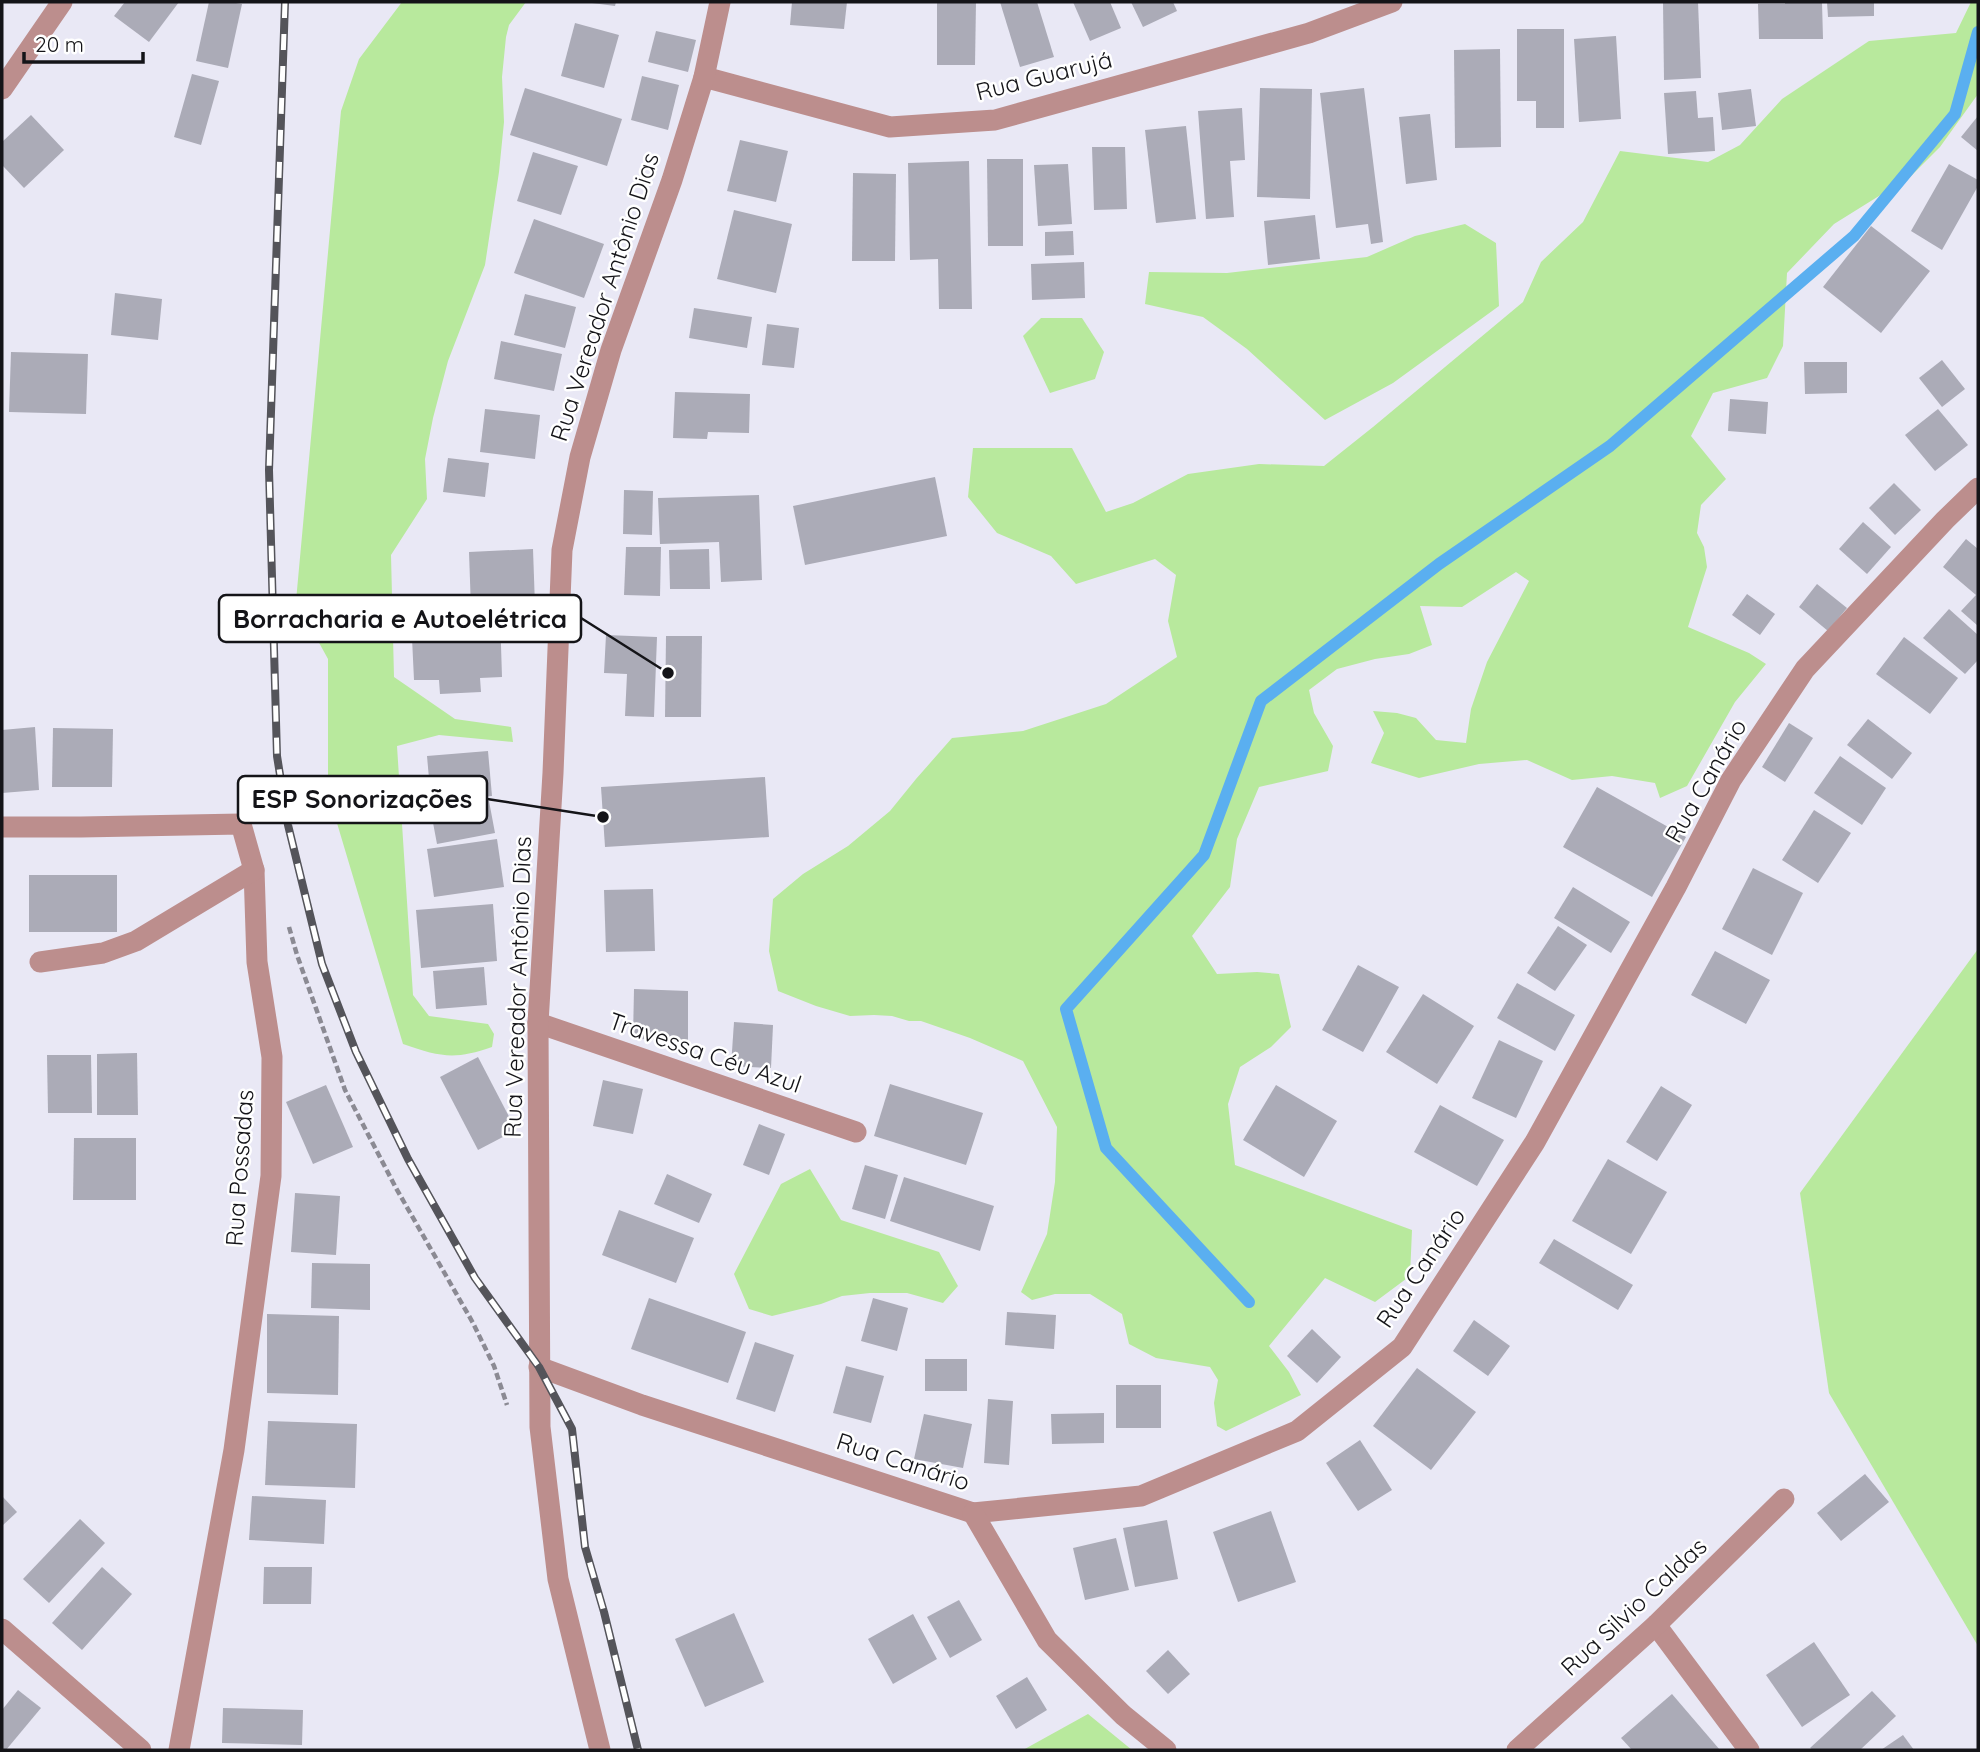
<svg xmlns="http://www.w3.org/2000/svg" width="1980" height="1752" viewBox="0 0 1980 1752" font-family="Quicksand,sans-serif">
	<style>
		.green { fill: #b8e99d }
		.lines { fill: none; stroke-linecap: round; stroke-linejoin: round }
		.stream { stroke: #5aaff0; stroke-width: 12 }
		.building { fill: #ababb7 }
		.path { stroke: #8b8a93; stroke-width: 4.5; stroke-dasharray: 7 3.5; stroke-linecap: butt }
		.minor { stroke: #bc8e8d; stroke-width: 21 }
		.rail-casing { stroke: #54545a; stroke-width: 8 }
		.rail { stroke: #fff; stroke-width: 5; stroke-dasharray: 16; stroke-linecap: butt }
		.labels { text-anchor: middle; stroke-width: 5; stroke-linejoin: round; paint-order: stroke }
		.street-label { font-size: 24px; fill: #141418; stroke: #fff }
		.leader { fill: none; stroke: #141418; stroke-width: 2.5 }
		.callout-dot { fill: #141418; stroke: #fff; stroke-width: 2.5 }
		.callout { fill: #fff; stroke: #141418; stroke-width: 2.5 }
		.callout-label { font-size: 26px; text-anchor: middle; font-weight: bold; fill: #141418 }
	</style>
	<rect width="100%" height="100%" fill="#e9e8f5"/>
	<g class="green">
		<path d="M402,2H526L509,25L506,37L502,77L504,122L499,172L485,265L448,361L433,418L425,459L427,499L391,555L394,677L455,719L511,727L513,742L439,735L397,746L413,995L429,1016L488,1024L494,1034L492,1047C455,1060 440,1057 403,1044L328,793V659L296,601L341,111L359,59Z"/>
		<path d="M1971,2H1978V94L1940,147L1911,176L1834,224L1787,273L1783,346L1767,378L1713,393L1691,436L1726,479L1701,505L1697,533L1704,547L1707,567L1688,627L1749,653L1766,664L1735,702L1687,786L1660,798L1655,783L1612,776L1572,780L1527,760L1479,764L1419,778L1371,763L1384,733L1373,711L1397,713L1416,718L1436,740L1466,743L1471,709L1487,662L1529,581L1516,572L1462,607L1420,606L1432,645L1409,654L1375,659L1337,669L1309,690L1314,713L1333,746L1328,771L1259,787L1237,839L1230,887L1192,936L1217,974L1257,972L1279,974L1291,1027L1271,1047L1240,1067L1228,1104L1235,1165L1412,1230L1410,1276L1375,1302L1325,1278L1269,1346L1289,1372L1301,1395L1226,1431L1217,1426L1214,1403L1218,1380L1210,1367L1156,1358L1129,1344L1122,1314L1090,1294H1055L1032,1300L1021,1292L1047,1234L1055,1182L1057,1127L1023,1061L970,1038L921,1021H909L892,1016L874,1015L850,1016L816,1006L778,991L769,951L773,899L803,874L848,846L890,811L916,779L952,738L1023,731L1106,704L1177,657L1168,621L1176,575L1155,559L1076,584L1051,556L997,533L968,497L973,448H1072L1106,512L1133,503L1188,474L1259,464L1324,466L1373,427L1523,302L1541,262L1583,222L1620,151L1708,162L1740,145L1782,99L1869,41L1956,33Z"/>
		<path d="M1465,224L1496,243L1499,306L1393,383L1325,420L1247,349L1203,317L1145,304L1149,272L1227,273L1367,257L1415,236Z"/>
		<path d="M1041,318H1082L1104,352L1095,379L1050,393L1023,336Z"/>
		<path d="M1978,949V1646L1829,1393L1800,1193Z"/>
		<path d="M810,1169L841,1220L939,1252L958,1286L943,1303L907,1293H870L842,1296L821,1304L772,1316L749,1309L734,1274L781,1184Z"/>
		<path d="M1088,1714L1132,1750H1023Z"/>
	</g>
	<g class="lines">
		<path class="stream" d="M1249,1302L1106,1148L1066,1009L1204,855L1261,701L1439,564L1610,446L1854,236L1955,114L1978,32"/>
	</g>
	<g class="building">
		<path d="M125,2H179L149,42L114,16Z"/>
		<path d="M209,2H230L242,4L228,68L196,61Z"/>
		<path d="M592,2H616L615,6L592,3Z"/>
		<path d="M792,2H847L844,29L790,25Z"/>
		<path d="M937,2H976L975,65H937Z"/>
		<path d="M1000,2H1037L1054,57L1020,67Z"/>
		<path d="M1073,2H1110L1121,28L1090,41Z"/>
		<path d="M1131,2H1173L1177,11L1143,27Z"/>
		<path d="M1663,2H1698L1701,78L1664,80Z"/>
		<path d="M1785,2H1822L1823,39H1759L1758,4H1785Z"/>
		<path d="M1827,2H1874V16L1828,17Z"/>
		<path d="M575,23L619,35L604,88L561,76Z"/>
		<path d="M1517,29H1564V128H1536V101H1517Z"/>
		<path d="M656,31L696,40L688,72L648,62Z"/>
		<path d="M1616,36L1621,119L1579,122L1574,39Z"/>
		<path d="M1500,49L1501,147L1455,148L1454,50Z"/>
		<path d="M192,74L219,81L201,145L174,137Z"/>
		<path d="M642,76L679,85L668,130L631,120Z"/>
		<path d="M525,88L622,119L607,166L510,135Z"/>
		<path d="M1260,88L1312,89L1310,199L1257,197Z"/>
		<path d="M1364,88L1383,242L1371,244L1368,224L1336,228L1320,93Z"/>
		<path d="M1751,89L1756,126L1722,130L1718,93Z"/>
		<path d="M1696,91L1698,118L1713,117L1715,151L1668,154L1664,93Z"/>
		<path d="M1242,108L1245,160L1230,161L1234,217L1206,219L1198,111Z"/>
		<path d="M1430,114L1437,180L1406,184L1399,117Z"/>
		<path d="M31,115L64,150L24,188L2,165V142Z"/>
		<path d="M1978,116V151L1961,137Z"/>
		<path d="M1186,126L1196,219L1156,223L1145,130Z"/>
		<path d="M740,140L788,151L776,202L727,191Z"/>
		<path d="M1092,147H1125L1127,209L1094,210Z"/>
		<path d="M533,152L578,166L561,215L517,201Z"/>
		<path d="M987,159H1023V246H988Z"/>
		<path d="M969,161L972,309H939L938,259L910,260L908,163Z"/>
		<path d="M1068,164L1072,224L1038,226L1034,165Z"/>
		<path d="M1949,164L1978,180V186L1942,250L1911,231Z"/>
		<path d="M853,173L896,174L895,261H852Z"/>
		<path d="M734,210L792,224L776,293L717,279Z"/>
		<path d="M1315,215L1320,259L1268,265L1264,221Z"/>
		<path d="M534,219L604,244L584,298L514,273Z"/>
		<path d="M1871,226L1930,271L1881,333L1823,287Z"/>
		<path d="M1073,231L1074,255L1045,256V232Z"/>
		<path d="M1084,262L1085,298L1032,300L1031,264Z"/>
		<path d="M115,293L162,299L158,340L111,335Z"/>
		<path d="M525,294L576,307L565,348L514,335Z"/>
		<path d="M694,308L752,317L747,348L689,338Z"/>
		<path d="M767,324L799,328L794,368L762,365Z"/>
		<path d="M501,341L562,354L554,391L494,379Z"/>
		<path d="M11,352L88,354L86,414L9,412Z"/>
		<path d="M1942,360L1965,389L1942,407L1919,378Z"/>
		<path d="M1804,362H1847V393L1805,394Z"/>
		<path d="M675,392L750,394L749,433L708,432L707,439L673,438Z"/>
		<path d="M1730,399L1768,402L1766,434L1728,431Z"/>
		<path d="M485,409L540,415L535,459L480,452Z"/>
		<path d="M1938,409L1968,445L1935,471L1905,435Z"/>
		<path d="M448,458L489,463L485,497L443,492Z"/>
		<path d="M935,477L947,536L805,565L793,506Z"/>
		<path d="M1894,483L1921,510L1895,535L1869,508Z"/>
		<path d="M624,490L653,491L652,535L623,534Z"/>
		<path d="M759,495L762,580L721,582L719,542L660,544L658,498Z"/>
		<path d="M1863,522L1891,547L1867,574L1839,549Z"/>
		<path d="M1966,539L1978,549V626L1961,611L1976,595L1943,567Z"/>
		<path d="M626,547H661L660,596L624,595Z"/>
		<path d="M533,549L535,606L471,609L469,552Z"/>
		<path d="M709,549L710,589H670L669,550Z"/>
		<path d="M1817,584L1847,608L1828,631L1799,607Z"/>
		<path d="M1747,594L1775,614L1760,635L1732,615Z"/>
		<path d="M1949,609L1978,635V660L1965,674L1923,638Z"/>
		<path d="M500,614L502,677L480,678L481,692L440,694L439,680H414L411,617Z"/>
		<path d="M606,635L657,637L654,717L625,716L627,674L604,673Z"/>
		<path d="M666,636H702L701,717H665Z"/>
		<path d="M1904,637L1958,678L1930,714L1876,674Z"/>
		<path d="M1868,719L1912,753L1892,779L1847,745Z"/>
		<path d="M1789,723L1813,738L1785,782L1762,767Z"/>
		<path d="M35,727L39,790L2,793V730Z"/>
		<path d="M53,728L113,729L112,787H52Z"/>
		<path d="M488,751L492,796L431,801L427,756Z"/>
		<path d="M1840,756L1886,788L1862,825L1814,793Z"/>
		<path d="M765,777L769,837L605,847L601,787Z"/>
		<path d="M1597,787L1686,837L1652,897L1563,847Z"/>
		<path d="M489,801L495,833L437,844L431,812Z"/>
		<path d="M1814,810L1851,833L1818,883L1782,860Z"/>
		<path d="M497,839L504,887L434,897L427,849Z"/>
		<path d="M1753,868L1803,893L1772,955L1722,929Z"/>
		<rect x="29" y="875" width="88" height="57"/>
		<path d="M1573,887L1630,922L1611,953L1554,918Z"/>
		<path d="M653,889L655,951L606,952L604,890Z"/>
		<path d="M493,904L497,961L421,968L416,910Z"/>
		<path d="M1558,926L1587,945L1555,991L1527,973Z"/>
		<path d="M1715,951L1770,980L1746,1024L1691,995Z"/>
		<path d="M1358,965L1399,987L1363,1052L1322,1030Z"/>
		<path d="M484,967L487,1005L436,1009L433,971Z"/>
		<path d="M1517,983L1575,1015L1555,1051L1497,1018Z"/>
		<path d="M634,989L688,991V1040L633,1039Z"/>
		<path d="M1423,994L1474,1026L1437,1084L1386,1052Z"/>
		<path d="M734,1022L773,1025L771,1068L731,1066Z"/>
		<path d="M1499,1040L1543,1061L1516,1118L1472,1098Z"/>
		<path d="M137,1053L138,1115H97V1054Z"/>
		<path d="M47,1055H91L92,1113H48Z"/>
		<path d="M478,1057L516,1130L478,1150L440,1077Z"/>
		<path d="M603,1080L643,1089L633,1134L593,1126Z"/>
		<path d="M890,1084L983,1113L966,1165L874,1136Z"/>
		<path d="M326,1085L353,1147L313,1164L286,1102Z"/>
		<path d="M1276,1085L1337,1121L1304,1177L1243,1140Z"/>
		<path d="M1661,1086L1692,1105L1657,1161L1626,1142Z"/>
		<path d="M1440,1105L1504,1140L1477,1186L1414,1152Z"/>
		<path d="M759,1124L785,1134L769,1175L743,1165Z"/>
		<path d="M74,1138H136V1200H73Z"/>
		<path d="M1608,1159L1667,1192L1631,1254L1572,1221Z"/>
		<path d="M865,1165L898,1175L885,1219L852,1209Z"/>
		<path d="M667,1174L712,1194L699,1223L654,1204Z"/>
		<path d="M904,1177L994,1206L980,1251L890,1221Z"/>
		<path d="M295,1193L340,1196L336,1255L291,1252Z"/>
		<path d="M619,1210L694,1238L676,1283L602,1255Z"/>
		<path d="M1554,1239L1633,1285L1618,1310L1539,1263Z"/>
		<path d="M312,1263L370,1264V1310L311,1308Z"/>
		<path d="M649,1298L746,1332L728,1383L631,1349Z"/>
		<path d="M873,1298L908,1308L897,1351L861,1341Z"/>
		<path d="M1007,1312L1056,1315L1054,1349L1005,1345Z"/>
		<path d="M267,1314L339,1316L338,1395L267,1393Z"/>
		<path d="M1474,1320L1510,1346L1488,1376L1453,1351Z"/>
		<path d="M1312,1329L1341,1357L1317,1383L1287,1356Z"/>
		<path d="M755,1342L794,1355L775,1412L736,1399Z"/>
		<rect x="925" y="1359" width="42" height="32"/>
		<path d="M846,1366L884,1376L871,1423L833,1413Z"/>
		<path d="M1417,1368L1476,1412L1431,1470L1373,1426Z"/>
		<rect x="1116" y="1385" width="45" height="43"/>
		<path d="M988,1399L1013,1401L1009,1465L984,1463Z"/>
		<path d="M1104,1413V1443L1052,1444L1051,1414Z"/>
		<path d="M924,1414L972,1424L963,1468L914,1459Z"/>
		<path d="M268,1421L357,1424L355,1488L265,1485Z"/>
		<path d="M1360,1440L1392,1490L1358,1511L1326,1463Z"/>
		<path d="M1865,1474L1889,1502L1841,1541L1817,1513Z"/>
		<path d="M2,1496L17,1512L2,1526Z"/>
		<path d="M252,1496L326,1500L324,1544L249,1540Z"/>
		<path d="M1271,1511L1296,1582L1238,1602L1213,1532Z"/>
		<path d="M80,1519L105,1543L49,1603L23,1579Z"/>
		<path d="M1167,1520L1178,1579L1135,1587L1123,1528Z"/>
		<path d="M1116,1538L1129,1590L1085,1600L1073,1548Z"/>
		<path d="M102,1567L132,1594L82,1650L52,1623Z"/>
		<path d="M264,1567H312L311,1604H263Z"/>
		<path d="M959,1600L982,1640L950,1658L927,1617Z"/>
		<path d="M734,1613L764,1682L705,1707L675,1639Z"/>
		<path d="M913,1614L937,1659L893,1684L868,1639Z"/>
		<path d="M1814,1642L1850,1695L1802,1727L1766,1675Z"/>
		<path d="M1168,1650L1190,1674L1168,1694L1146,1671Z"/>
		<path d="M1027,1677L1047,1710L1016,1729L996,1696Z"/>
		<path d="M18,1690L41,1708L6,1750H2V1710Z"/>
		<path d="M1872,1691L1896,1716L1860,1750H1813L1810,1748Z"/>
		<path d="M1672,1694L1720,1750H1632L1621,1738Z"/>
		<path d="M223,1708L303,1710L302,1745L222,1743Z"/>
		<path d="M1903,1735L1914,1750H1881Z"/>
	</g>
	<g class="lines">
		<path class="path" d="M289,927L297,955L345,1090L396,1188L473,1323L494,1366L507,1405"/>
		<g class="minor">
			<path d="M704,77L890,127L995,120L1309,33L1392,2"/>
			<path d="M2,89L62,2"/>
			<path d="M2,827H81L241,824L254,870L257,962L272,1057L271,1176L234,1450L179,1750"/>
			<path d="M40,962L103,953L136,941L254,870"/>
			<path d="M538,1023L856,1132"/>
			<path d="M539,1367L642,1405L973,1513L1141,1496L1297,1431L1402,1347L1535,1142L1676,887L1731,780L1805,669L1945,520L1978,488"/>
			<path d="M973,1513L1047,1640L1123,1715L1166,1750"/>
			<path d="M1656,1625L1749,1750"/>
			<path d="M2,1629L141,1750"/>
			<path d="M600,1750L558,1579L540,1427L538,1023L553,773L562,550L580,457L611,350L672,180L704,77L720,2"/>
			<path d="M1517,1750L1656,1625L1784,1499"/>
		</g>
		<g class="rail-casing">
			<path id="rail" d="M285,2L269,470L277,756L288,825L322,964L356,1052L408,1159L475,1278L539,1367L572,1429L585,1547L604,1612L638,1750"/>
		</g>
		<use href="#rail" class="rail"/>
	</g>
	<g class="labels">
		<g class="street-label">
			<text transform="translate(1044 76) rotate(-14)" y="8">Rua Guarujá</text>
			<text transform="translate(605 297) rotate(-72)" y="8">Rua Vereador Antônio Dias</text>
			<text transform="translate(1706 781) rotate(-60)" y="8">Rua Canário</text>
			<text transform="translate(518 987) rotate(-88)" y="8">Rua Vereador Antônio Dias</text>
			<text transform="translate(705 1053) rotate(19)" y="8">Travessa Céu Azul</text>
			<text transform="translate(240 1168) rotate(-86)" y="8">Rua Possadas</text>
			<text transform="translate(1421 1268) rotate(-56)" y="8">Rua Canário</text>
			<text transform="translate(903 1462) rotate(18)" y="8">Rua Canário</text>
			<text transform="translate(1634 1607) rotate(-43)" y="8">Rua Silvio Caldas</text>
		</g>
	</g>
	<path class="leader" d="M668 673L581 618M603 817L487 799"/>
	<g class="callout-dot">
		<circle cx="668" cy="673" r="7"/>
		<circle cx="603" cy="817" r="7"/>
	</g>
	<g class="callout">
		<rect x="219" y="595" width="362" height="47" rx="7"/>
		<rect x="238" y="776" width="249" height="47" rx="7"/>
	</g>
	<g class="callout-label">
		<text x="400" y="628">Borracharia e Autoelétrica</text>
		<text x="362" y="808">ESP Sonorizações</text>
	</g>
	<rect width="1980" height="1752" fill="none" stroke="#141418" stroke-width="7"/>
	<path d="M24 52v10h119v-10" fill="none" stroke="#141418" stroke-width="3.5"/>
	<text x="35" y="52" font-size="21" fill="#141418" stroke="#ffffff" stroke-width="5" paint-order="stroke">20 m</text>
</svg>
